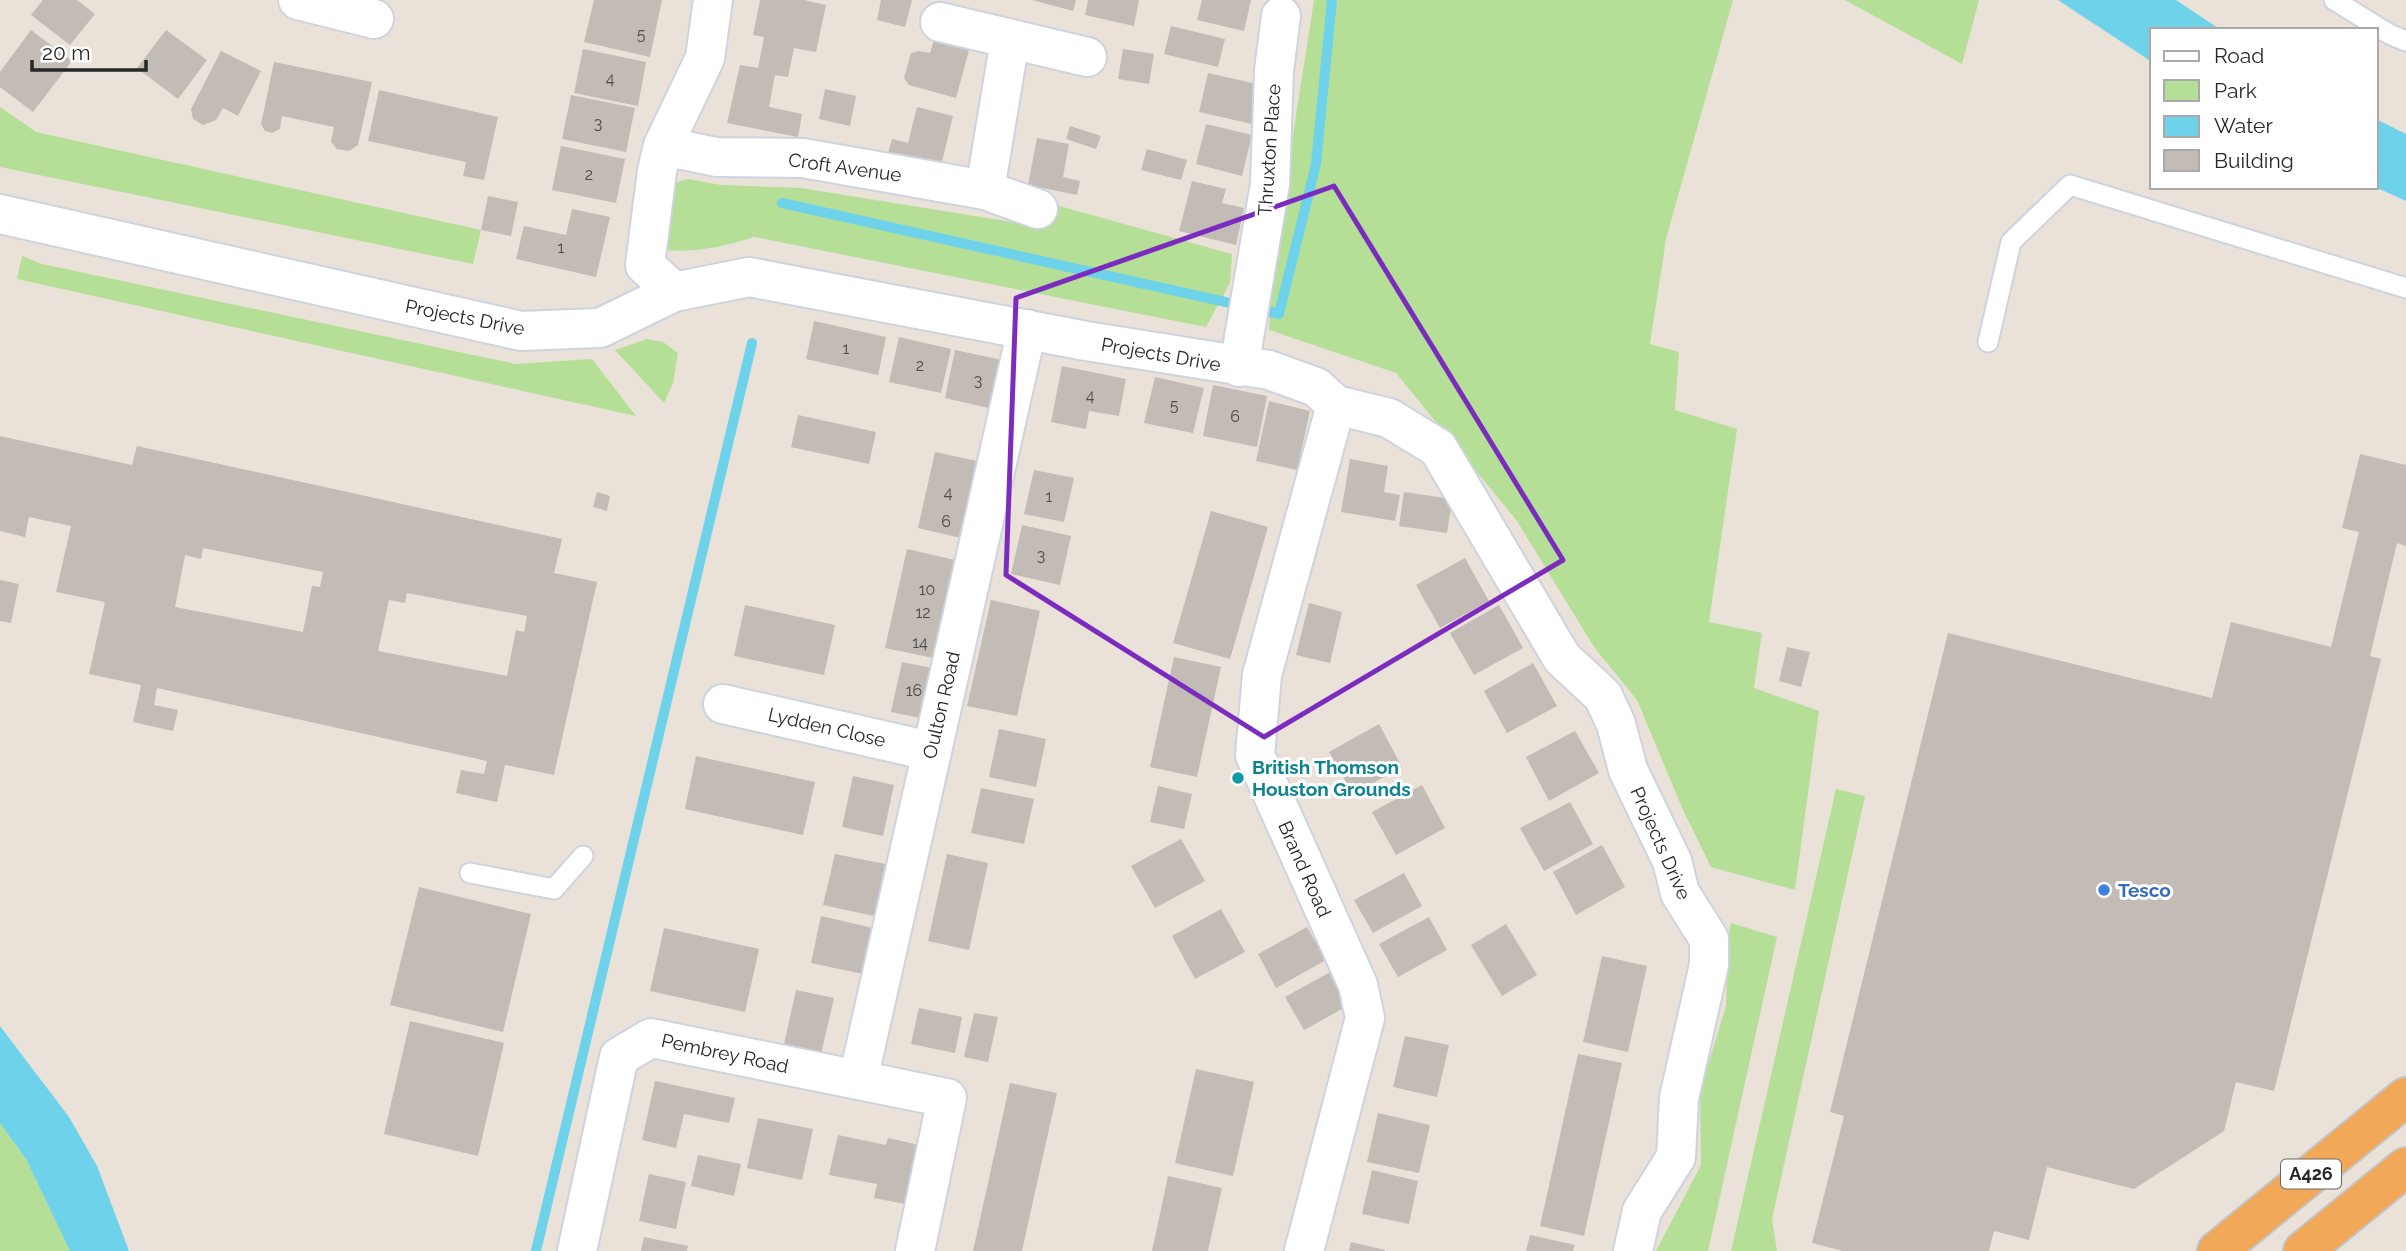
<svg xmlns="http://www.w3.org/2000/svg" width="2406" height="1251" viewBox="0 0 2406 1251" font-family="Raleway,sans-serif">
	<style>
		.green { fill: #b5df97 }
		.water { fill: #6ed2ea }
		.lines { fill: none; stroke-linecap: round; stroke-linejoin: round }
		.stream { stroke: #6ed2ea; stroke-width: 10 }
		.building { fill: #c2bbb6; fill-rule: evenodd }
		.service-casing { stroke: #ced3e0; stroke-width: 23 }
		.minor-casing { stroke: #ced3e0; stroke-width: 42 }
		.trunk-casing { stroke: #c3c3c3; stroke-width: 42 }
		.service { stroke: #fff; stroke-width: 19 }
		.minor { stroke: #fff; stroke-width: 38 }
		.trunk { stroke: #f2a859; stroke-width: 38 }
		.marked { fill: none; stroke: #7b2cbf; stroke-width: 5; stroke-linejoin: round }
		.culture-dot { fill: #0f9aa8; stroke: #fff; stroke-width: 2.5 }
		.shop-dot { fill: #3f7fe0; stroke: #fff; stroke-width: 2.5 }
		.labels { text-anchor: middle; stroke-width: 6; stroke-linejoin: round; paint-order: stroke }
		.number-label { font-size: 16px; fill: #4e4c4b }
		.shield { fill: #fff; stroke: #686868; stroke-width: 2 }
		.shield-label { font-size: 18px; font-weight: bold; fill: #272727 }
		.street-label { font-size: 19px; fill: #272727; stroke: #fff }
		.culture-label { font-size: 19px; font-weight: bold; fill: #0d838f; stroke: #fff; text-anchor: start }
		.shop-label { font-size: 19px; font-weight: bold; fill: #366cbe; stroke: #fff; text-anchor: start }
	</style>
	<rect width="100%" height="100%" fill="#eae1d9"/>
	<g class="green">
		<path d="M1314,0H1733L1666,239L1650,344L1679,352L1675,410L1737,429L1709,622L1762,633L1754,688L1819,711L1795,890L1711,867L1683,810L1637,700L1594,647L1517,521L1396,373L1269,330L1273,264Z"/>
		<path d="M1845,0H1979L1962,64Z"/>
		<path d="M0,107L36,132L481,230L473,264L0,167Z"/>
		<path d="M688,179L721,185L801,188L1036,226L1056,205L1232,254L1230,283L1206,327L754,237C723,247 691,254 659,249L661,187Z"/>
		<path d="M22,256L42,264L516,364L592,359L636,416L17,279Z"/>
		<path d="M647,339L663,342L678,353L673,383L664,403L615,350Z"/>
		<path d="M1836,789L1865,796L1772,1219L1777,1251H1731Z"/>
		<path d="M1731,923L1777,937L1708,1251H1656L1701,1165L1700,1091L1726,1006L1728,937Z"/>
		<path d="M0,1123L26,1159L70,1251H0Z"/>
	</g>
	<g class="water">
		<path d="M2058,0H2176L2221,30H2152V62Z"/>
		<path d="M2376,119L2406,134V201L2375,187Z"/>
		<path d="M0,1026L69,1117L97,1166L129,1251H70L26,1159L0,1123Z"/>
	</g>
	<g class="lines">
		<g class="stream">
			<path d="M782,203L1279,314L1316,164L1332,0"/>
			<path d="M536,1251L752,343"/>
		</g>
	</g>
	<g class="building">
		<path d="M43,0H77L95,14L70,45L31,15Z"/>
		<path d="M594,0H662L650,57L584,42Z"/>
		<path d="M760,0H804L826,5L816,52L794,48L788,77L775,75L769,107L802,114L798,137L727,123L740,65L758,68L764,37L753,35Z"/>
		<path d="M881,0H912L905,27L877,20Z"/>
		<path d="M1032,0H1076L1073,11Z"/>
		<path d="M1088,0H1139L1134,26L1085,15Z"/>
		<path d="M1202,0H1251L1244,31L1197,20Z"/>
		<path d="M1171,26L1225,39L1218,67L1164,54Z"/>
		<path d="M31,30L72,61L33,112L0,87V72Z"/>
		<path d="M166,30L207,60L178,99L137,68Z"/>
		<path d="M934,40L969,50L956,98L909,85L904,78L911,53L919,51L930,53Z"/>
		<path d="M583,49L646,62L638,106L574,93Z"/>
		<path d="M1123,49L1154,54L1149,84L1118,79Z"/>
		<path d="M221,51L261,71L238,116L223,108L216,120L203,125L193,119L191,109Z"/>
		<path d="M274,62L372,82L358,145L349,151L337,149L331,142L334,127L282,116L280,129L272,133L265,131L261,124Z"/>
		<path d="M1208,73L1261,85L1252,124L1199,112Z"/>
		<path d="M825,89L856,96L850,126L819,119Z"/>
		<path d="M379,90L498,117L484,180L463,176L466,162L368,141Z"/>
		<path d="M571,95L635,108L626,152L562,139Z"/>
		<path d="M917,107L953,116L941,166L888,153L892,139L908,143Z"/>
		<path d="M1206,124L1252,135L1242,176L1196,164Z"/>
		<path d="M1070,126L1101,136L1096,149L1066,139Z"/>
		<path d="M1037,138L1069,144L1063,177L1080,181L1077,195L1028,185Z"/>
		<path d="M561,146L625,159L616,203L552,190Z"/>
		<path d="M1147,149L1187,160L1181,180L1141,170Z"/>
		<path d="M1192,181L1226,189L1222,203L1244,208L1236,245L1179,231Z"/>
		<path d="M488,196L518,202L511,236L481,230Z"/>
		<path d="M572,209L610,217L596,277L516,259L524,226L566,235Z"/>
		<path d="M814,321L886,337L878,375L806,359Z"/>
		<path d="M899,337L951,349L941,393L889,382Z"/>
		<path d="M955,350L1012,362L1002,411L945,398Z"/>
		<path d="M1062,366L1126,379L1119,416L1089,411L1086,429L1051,422Z"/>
		<path d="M1155,377L1204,388L1193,433L1144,423Z"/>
		<path d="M1213,385L1267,396L1257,447L1203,436Z"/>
		<path d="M1269,401L1310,411L1297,470L1256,461Z"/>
		<path d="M798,415L876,432L869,464L791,447Z"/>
		<path d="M0,436L132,465L137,446L562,539L554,573L597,582L554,775L505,765L497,802L456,793L461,770L484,774L487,761L157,688L154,705L178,710L173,731L133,722L141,685L89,674L105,602L56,592L71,526L29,517L25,537L0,531ZM203,548L323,572L320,587L312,586L303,632L175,607L185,555L201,559ZM407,593L527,616L524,632L516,630L507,676L378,651L389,600L405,603Z"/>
		<path d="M935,452L977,461L961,538L918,528Z"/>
		<path d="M2360,454L2406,465V546L2397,543L2370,656L2381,659L2274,1091L2236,1082L2224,1131L2134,1189L2047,1167L2029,1240L1994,1231L1989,1251H1843L1812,1243L1844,1116L1830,1112L1948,633L2212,698L2231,622L2331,647L2359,532L2342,528Z"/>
		<path d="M1350,459L1388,466L1384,492L1400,495L1395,521L1341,512Z"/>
		<path d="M1034,470L1074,478L1064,522L1024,514Z"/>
		<path d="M597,492L610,496L607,511L593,507Z"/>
		<path d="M1404,492L1452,499L1447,533L1399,526Z"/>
		<path d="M1211,511L1268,527L1230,659L1173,643Z"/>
		<path d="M1022,525L1071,536L1060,585L1011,574Z"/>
		<path d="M907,549L964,562L943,660L885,648Z"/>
		<path d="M1465,558L1489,601L1440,628L1416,585Z"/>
		<path d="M0,580L19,584L11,623L0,621Z"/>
		<path d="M991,600L1040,611L1017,716L967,706Z"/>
		<path d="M1309,603L1342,612L1330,663L1296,655Z"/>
		<path d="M745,605L835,625L824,675L734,656Z"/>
		<path d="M1499,605L1523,648L1474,675L1450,633Z"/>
		<path d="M1787,647L1810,652L1801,687L1779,681Z"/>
		<path d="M1174,657L1221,667L1197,777L1150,767Z"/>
		<path d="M902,662L937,669L925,719L891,712Z"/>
		<path d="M1533,663L1557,706L1507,733L1484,691Z"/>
		<path d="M1379,724L1402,767L1353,794L1329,752Z"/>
		<path d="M999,729L1046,739L1036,787L989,777Z"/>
		<path d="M1575,731L1599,773L1549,801L1526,757Z"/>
		<path d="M696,756L815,782L803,835L685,809Z"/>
		<path d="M853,776L894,785L883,836L842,827Z"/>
		<path d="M1422,785L1445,828L1396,855L1372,812Z"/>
		<path d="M1158,786L1192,794L1184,829L1150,822Z"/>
		<path d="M981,788L1034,799L1024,844L971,833Z"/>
		<path d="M1570,802L1593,844L1544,871L1520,828Z"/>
		<path d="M1181,839L1205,881L1155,908L1131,866Z"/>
		<path d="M1602,845L1625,887L1576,915L1553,872Z"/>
		<path d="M835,854L885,864L874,916L823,905Z"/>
		<path d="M947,854L988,863L969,950L928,941Z"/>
		<path d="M1404,873L1422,906L1373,933L1354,900Z"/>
		<path d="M419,887L531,914L503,1032L390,1005Z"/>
		<path d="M1221,909L1245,952L1195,979L1172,936Z"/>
		<path d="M821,916L873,928L863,974L811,963Z"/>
		<path d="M1429,917L1447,950L1398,977L1379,944Z"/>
		<path d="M1506,924L1537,975L1502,996L1471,945Z"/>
		<path d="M1307,927L1326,960L1276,988L1258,954Z"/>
		<path d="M664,928L759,949L745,1012L650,991Z"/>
		<path d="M1602,956L1647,966L1628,1052L1583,1042Z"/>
		<path d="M1334,970L1353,1003L1304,1030L1285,997Z"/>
		<path d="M796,990L834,998L820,1058L783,1049Z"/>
		<path d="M919,1008L962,1017L955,1053L911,1044Z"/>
		<path d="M974,1013L998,1017L988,1062L964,1057Z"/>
		<path d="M410,1021L504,1043L478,1156L384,1134Z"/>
		<path d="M1405,1036L1449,1045L1437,1097L1393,1087Z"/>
		<path d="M1578,1054L1622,1063L1584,1236L1540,1226Z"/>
		<path d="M1196,1069L1254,1082L1233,1176L1175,1163Z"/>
		<path d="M655,1081L735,1098L729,1123L684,1114L676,1148L642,1140Z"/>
		<path d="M1010,1083L1057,1093L1022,1251H973Z"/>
		<path d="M1378,1113L1430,1125L1419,1173L1367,1162Z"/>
		<path d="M758,1118L813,1129L802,1180L747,1168Z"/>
		<path d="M838,1135L886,1145L888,1138L924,1146L911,1205L874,1198L877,1184L829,1175Z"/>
		<path d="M698,1155L741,1164L734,1196L691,1186Z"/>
		<path d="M1372,1170L1418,1181L1409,1224L1362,1214Z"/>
		<path d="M649,1174L686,1182L676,1229L639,1221Z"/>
		<path d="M1168,1176L1222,1188L1208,1251H1152Z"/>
		<path d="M1530,1235L1575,1245L1573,1251H1526Z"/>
		<path d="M644,1237L688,1246L687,1251H641Z"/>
		<path d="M1351,1242L1385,1250V1251H1349Z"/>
	</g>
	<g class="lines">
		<g class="service-casing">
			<g id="service">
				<path d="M2334,0L2389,34L2406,41"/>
				<path d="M1988,342L2011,242L2070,185L2406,288"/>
				<path d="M470,873L554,889L583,856"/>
			</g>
		</g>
		<g class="minor-casing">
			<g id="minor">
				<path d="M298,0L374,19"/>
				<path d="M940,22L1087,57"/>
				<path d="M663,146L716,157L803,158L985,190L1038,209"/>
				<path d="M985,190L1010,40"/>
				<path d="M0,214L521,331L600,328L674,292L749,277L1086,341L1269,370L1316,387L1336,405L1389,418L1438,448L1562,658L1603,696L1616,724L1628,770L1672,861L1680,893L1709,939V965L1679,1098L1676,1157L1642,1211L1633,1251"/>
				<path d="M674,292L645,265L657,171L663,146L705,58L713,0"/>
				<path d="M1239,367L1270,184L1274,70L1281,16"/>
				<path d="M723,704L930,751"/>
				<path d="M858,1080L1027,329"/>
				<path d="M577,1251L619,1057L651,1038L947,1098L915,1251"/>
				<path d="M1304,1251L1365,1018L1358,985L1255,755L1262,675L1336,405"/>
			</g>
		</g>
		<g class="trunk-casing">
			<g id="trunk">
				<path d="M2217,1251L2406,1097"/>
				<path d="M2303,1251L2406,1167"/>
			</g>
		</g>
		<use href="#service" class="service"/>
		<use href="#minor" class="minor"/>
		<use href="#trunk" class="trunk"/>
	</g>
	<path class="marked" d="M1334,186L1563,560L1264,737L1006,575L1016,298Z"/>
	<circle class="culture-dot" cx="1238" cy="778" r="7"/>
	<circle class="shop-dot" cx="2104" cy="890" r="7"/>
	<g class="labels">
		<g class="number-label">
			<text x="641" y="40">5</text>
			<text x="610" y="84">4</text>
			<text x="598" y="129">3</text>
			<text x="589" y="180">2</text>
			<text x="561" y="253">1</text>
			<text x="846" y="354">1</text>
			<text x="920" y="371">2</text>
			<text x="978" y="386">3</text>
			<text x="1090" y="401">4</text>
			<text x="1174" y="411">5</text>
			<text x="1235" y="422">6</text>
			<text x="948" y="498">4</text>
			<text x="1049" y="502">1</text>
			<text x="946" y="527">6</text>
			<text x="1041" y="561">3</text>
			<text x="927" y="595">10</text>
			<text x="923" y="618">12</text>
			<text x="920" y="648">14</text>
			<text x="914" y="696">16</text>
		</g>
		<rect class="shield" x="2281" y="1159.5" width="60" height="29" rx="5"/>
		<g class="shield-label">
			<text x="2311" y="1180">A426</text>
		</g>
		<g class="street-label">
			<text transform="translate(1269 150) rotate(-86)" y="7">Thruxton Place</text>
			<text transform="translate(845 167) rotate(8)" y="7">Croft Avenue</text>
			<text transform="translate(465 317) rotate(11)" y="7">Projects Drive</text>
			<text transform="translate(1161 354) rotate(10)" y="7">Projects Drive</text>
			<text transform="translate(941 705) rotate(-77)" y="7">Oulton Road</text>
			<text transform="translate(827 727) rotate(13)" y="7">Lydden Close</text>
			<text transform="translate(1661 843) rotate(66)" y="7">Projects Drive</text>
			<text transform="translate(1305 869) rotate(66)" y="7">Brand Road</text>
			<text transform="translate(725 1053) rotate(12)" y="7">Pembrey Road</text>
		</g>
		<g class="culture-label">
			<text x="1252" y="774">British Thomson<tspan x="1252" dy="22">Houston Grounds</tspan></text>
		</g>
		<g class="shop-label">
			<text x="2118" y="897">Tesco</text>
		</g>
	</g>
	<rect x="2150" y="28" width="228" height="161" fill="#ffffff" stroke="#a9a9a9" stroke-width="2"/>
	<rect x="2164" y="51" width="35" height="10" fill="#ffffff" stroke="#a9a9a9" stroke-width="2"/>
	<text x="2214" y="63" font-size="21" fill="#272727">Road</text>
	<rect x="2164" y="80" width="35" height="21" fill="#b5df97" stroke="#a9a9a9" stroke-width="2"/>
	<text x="2214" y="98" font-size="21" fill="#272727">Park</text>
	<rect x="2164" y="116" width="35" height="21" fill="#6ed2ea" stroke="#a9a9a9" stroke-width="2"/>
	<text x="2214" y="133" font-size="21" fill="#272727">Water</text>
	<rect x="2164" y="150" width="35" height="21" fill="#c2bbb6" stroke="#a9a9a9" stroke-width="2"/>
	<text x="2214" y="168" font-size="21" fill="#272727">Building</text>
	<path d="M32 60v10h114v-10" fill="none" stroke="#272727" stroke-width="3.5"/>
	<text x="42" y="60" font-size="21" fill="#272727" stroke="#ffffff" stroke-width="5" paint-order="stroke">20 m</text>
</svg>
